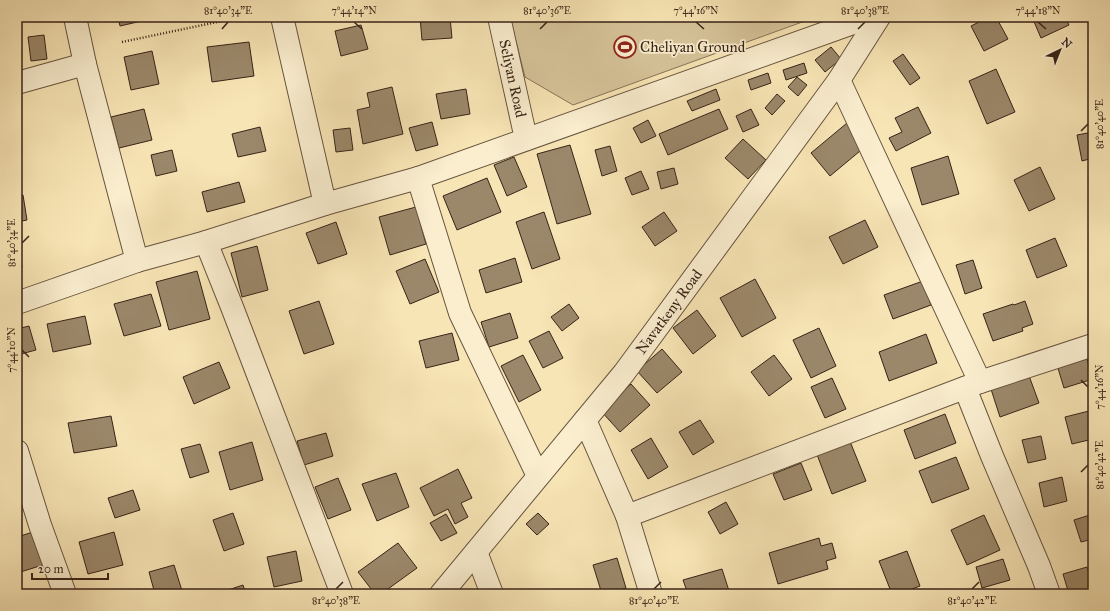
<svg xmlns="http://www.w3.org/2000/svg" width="1110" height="611" viewBox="0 0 1110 611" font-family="'IM FELL Great Primer',serif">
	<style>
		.green { fill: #d7c49a; stroke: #877459 }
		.building { fill: #9b886a; stroke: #372318 }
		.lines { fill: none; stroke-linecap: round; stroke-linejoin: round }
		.minor-casing { stroke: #67543f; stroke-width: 24 }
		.path { stroke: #372318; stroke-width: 2.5; stroke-dasharray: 1 2; stroke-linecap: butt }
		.minor { stroke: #faeecf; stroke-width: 22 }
		.ticks { fill: none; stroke: #372318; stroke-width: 1.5 }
		.labels { text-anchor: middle; stroke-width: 3.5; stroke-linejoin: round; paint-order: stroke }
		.poi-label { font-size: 15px; fill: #372318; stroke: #faeecf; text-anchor: start }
		.street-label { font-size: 15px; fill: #372318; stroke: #faeecf }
		.neatline { fill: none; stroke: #372318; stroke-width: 1.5 }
		.ticks-label { font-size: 10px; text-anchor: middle; fill: #372318 }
	</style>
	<rect width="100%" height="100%" fill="#f8e5b5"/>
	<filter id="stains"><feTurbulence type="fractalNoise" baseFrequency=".005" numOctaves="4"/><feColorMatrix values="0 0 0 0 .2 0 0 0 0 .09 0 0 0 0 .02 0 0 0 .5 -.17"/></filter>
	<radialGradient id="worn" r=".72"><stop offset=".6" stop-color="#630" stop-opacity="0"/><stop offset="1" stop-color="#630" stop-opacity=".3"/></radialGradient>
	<path class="green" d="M510,17H816L573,105L525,77Z"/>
	<g class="building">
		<path d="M118,17H146V20L120,26Z"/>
		<path d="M420,17H450L452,38L422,40Z"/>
		<path d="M989,17H996L1008,39L984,51L971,26Z"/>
		<path d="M1032,17H1065L1069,25L1041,38Z"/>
		<path d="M17,25L21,54H17Z"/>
		<path d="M361,25L368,49L341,56L335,31Z"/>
		<path d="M44,35L47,59L31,61L28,37Z"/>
		<path d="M249,42L254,76L212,82L207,47Z"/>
		<path d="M831,47L841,59L825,72L815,60Z"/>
		<path d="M152,51L159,84L131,90L124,57Z"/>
		<path d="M903,54L920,78L910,85L893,61Z"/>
		<path d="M804,63L807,73L786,80L783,70Z"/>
		<path d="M996,69L1015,112L987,124L969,81Z"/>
		<path d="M768,73L771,83L751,90L748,80Z"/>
		<path d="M797,77L807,85L798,96L788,87Z"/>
		<path d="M392,87L403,134L363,144L357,110L370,107L367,93Z"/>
		<path d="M466,89L470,114L441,119L436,94Z"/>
		<path d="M716,89L720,100L692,111L687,101Z"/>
		<path d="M777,94L785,101L772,115L765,108Z"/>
		<path d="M918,107L931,133L896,151L889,138L902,132L895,118Z"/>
		<path d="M144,109L152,140L119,148L111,117Z"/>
		<path d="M719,109L728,129L668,155L659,134Z"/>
		<path d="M751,109L759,125L743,132L736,116Z"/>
		<path d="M648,120L656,136L641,143L633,128Z"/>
		<path d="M432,122L438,145L416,151L409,128Z"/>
		<path d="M847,123L866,146L830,176L811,153Z"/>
		<path d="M260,127L266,151L238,157L232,134Z"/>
		<path d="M350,128L353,150L336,152L333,130Z"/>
		<path d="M1093,132V158L1082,161L1077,135Z"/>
		<path d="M743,139L766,160L748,179L725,158Z"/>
		<path d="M570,145L591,214L557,224L537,154Z"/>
		<path d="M610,146L617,171L602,176L595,150Z"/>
		<path d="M172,150L177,171L156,176L151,155Z"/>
		<path d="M948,156L959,194L922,205L911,168Z"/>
		<path d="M514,157L527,187L507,196L494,165Z"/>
		<path d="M1040,167L1055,199L1029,211L1014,180Z"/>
		<path d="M674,168L678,184L661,189L657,172Z"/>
		<path d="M641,171L649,189L632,195L625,178Z"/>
		<path d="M487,178L501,212L457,230L443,196Z"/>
		<path d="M239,182L245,202L207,212L202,192Z"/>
		<path d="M17,195H23L27,220L17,222Z"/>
		<path d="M416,207L426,244L390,255L379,217Z"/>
		<path d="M544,212L560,259L532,269L516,222Z"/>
		<path d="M664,212L677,231L655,246L642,227Z"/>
		<path d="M865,220L878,247L843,264L829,237Z"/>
		<path d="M336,222L347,254L318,264L306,233Z"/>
		<path d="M1055,238L1067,266L1037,278L1026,250Z"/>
		<path d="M257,246L268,290L242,297L231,253Z"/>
		<path d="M17,252H19L22,267L17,268Z"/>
		<path d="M515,258L522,282L486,293L479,270Z"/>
		<path d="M425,259L439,292L410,304L396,271Z"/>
		<path d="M973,260L982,288L965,294L956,265Z"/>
		<path d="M197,271L210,319L169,330L156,282Z"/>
		<path d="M755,279L776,318L742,337L720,298Z"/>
		<path d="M923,281L931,305L893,319L884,295Z"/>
		<path d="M151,294L161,326L124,336L114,304Z"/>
		<path d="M319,301L334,344L304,354L289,311Z"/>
		<path d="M1025,301L1033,324L1022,328L1023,331L993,341L983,314L1013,304L1014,305Z"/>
		<path d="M569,304L579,318L562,331L551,317Z"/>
		<path d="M697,310L716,336L693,354L673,328Z"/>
		<path d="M510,313L518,338L489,347L481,322Z"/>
		<path d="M85,316L91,344L53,352L47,324Z"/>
		<path d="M29,326L36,350L21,354L17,339V329Z"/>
		<path d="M819,328L836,366L811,378L793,340Z"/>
		<path d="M549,331L563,358L543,368L529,341Z"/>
		<path d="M452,333L459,360L426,368L419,341Z"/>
		<path d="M926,334L937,363L889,381L879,352Z"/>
		<path d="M662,349L682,372L657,393L637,371Z"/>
		<path d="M523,355L541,390L519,402L501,366Z"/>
		<path d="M774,355L792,379L769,396L751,372Z"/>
		<path d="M1086,356L1093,379L1064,388L1057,365Z"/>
		<path d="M219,362L230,388L194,404L183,377Z"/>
		<path d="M1028,373L1039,403L1000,417L990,386Z"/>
		<path d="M832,378L846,409L825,418L811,387Z"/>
		<path d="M631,384L650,405L620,432L601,411Z"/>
		<path d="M1089,411L1090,415L1093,414V439L1072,444L1065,417Z"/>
		<path d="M945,414L956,443L915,459L904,430Z"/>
		<path d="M111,416L117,446L74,453L68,423Z"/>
		<path d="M700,420L714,442L693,455L679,432Z"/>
		<path d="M326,433L333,456L304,465L297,441Z"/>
		<path d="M1041,436L1046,459L1028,463L1022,440Z"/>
		<path d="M651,438L668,467L648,479L631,450Z"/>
		<path d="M849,439L866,481L832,494L816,452Z"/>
		<path d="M252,442L263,480L230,490L219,452Z"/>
		<path d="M200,444L209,472L190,478L181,449Z"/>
		<path d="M956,457L969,489L932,503L919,471Z"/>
		<path d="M801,463L812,490L784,500L773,474Z"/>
		<path d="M458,469L472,498L461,503L468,517L455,524L448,509L434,516L420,488Z"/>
		<path d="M396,473L409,507L377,521L362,484Z"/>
		<path d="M1062,477L1067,501L1044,507L1039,483Z"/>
		<path d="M338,478L351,510L328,519L315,487Z"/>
		<path d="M133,490L140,510L115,518L108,498Z"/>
		<path d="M726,502L738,524L720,534L708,512Z"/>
		<path d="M233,513L244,544L224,551L213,520Z"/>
		<path d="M538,513L549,524L537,535L526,524Z"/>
		<path d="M446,514L457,533L441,541L430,523Z"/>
		<path d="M1093,514V539L1081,542L1074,520Z"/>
		<path d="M984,515L1000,550L967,565L951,530Z"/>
		<path d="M33,532L43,565L17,573V537Z"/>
		<path d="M114,532L123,565L88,574L79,542Z"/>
		<path d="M819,538L821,546L832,543L836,558L826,561L828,569L778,584L769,553Z"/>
		<path d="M398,543L417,568L381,594H375L358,572Z"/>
		<path d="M296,551L302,581L274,587L267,557Z"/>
		<path d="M907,551L920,586L899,594H892L879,561Z"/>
		<path d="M617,558L626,588L608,594H602L593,565Z"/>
		<path d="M1003,559L1010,580L982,588L976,567Z"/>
		<path d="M174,565L183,594H155L149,572Z"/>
		<path d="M1087,567L1093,586V594H1069L1063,574Z"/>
		<path d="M722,569L730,594H688L683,580Z"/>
		<path d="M243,585L246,594H222V592Z"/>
	</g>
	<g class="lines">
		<g class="minor-casing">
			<g id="minor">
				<path d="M75,17L85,64L137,261"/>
				<path d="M282,17L325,204"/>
				<path id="s1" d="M499,17L526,139"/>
				<path d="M839,80L980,382"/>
				<path d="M17,83L85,64"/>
				<path d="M418,178L460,313L538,476"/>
				<path d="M206,242L232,307L342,594"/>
				<path d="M17,303L137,261L206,242L325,204L418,178L870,17"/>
				<path d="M965,388L992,456L1039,566L1049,594"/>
				<path d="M585,420L627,516L651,594"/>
				<path d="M17,451L40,525L65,594"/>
				<path d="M627,516L980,382L1093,345"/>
				<path d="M476,552L492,594"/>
				<path id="s2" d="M441,594L624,373L839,80L879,17"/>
			</g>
		</g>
		<path class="path" d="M122,42L241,17"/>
		<use href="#minor" class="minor"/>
	</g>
	<path class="ticks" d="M354,22L362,29M696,22L704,29M1038,22L1046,29M222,29L228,22M540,29L547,22M858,29L865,22M1081,131L1088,124M22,243L29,236M22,350L29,357M1081,380L1088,387M1081,472L1088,465M336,589L343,582M654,589L661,582M972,589L979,582"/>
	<defs>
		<g id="stadium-ring" transform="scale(1.15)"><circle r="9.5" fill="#faeecf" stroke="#8f2418" stroke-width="1.5"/><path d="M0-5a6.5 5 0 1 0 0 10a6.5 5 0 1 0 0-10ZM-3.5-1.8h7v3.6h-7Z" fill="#8f2418"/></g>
	</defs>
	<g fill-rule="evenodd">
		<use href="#stadium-ring" x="625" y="47"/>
	</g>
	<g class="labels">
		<g class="poi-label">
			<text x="640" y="52">Cheliyan Ground</text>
		</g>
		<g class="street-label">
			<text dy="5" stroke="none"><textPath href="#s1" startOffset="63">Seliyan Road</textPath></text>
			<text dy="5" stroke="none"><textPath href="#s2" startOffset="363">Navatkeny Road</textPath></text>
		</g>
	</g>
	<rect width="1110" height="611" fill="none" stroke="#f8e5b5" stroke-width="44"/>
	<g transform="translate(1060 50) rotate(43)" stroke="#faeecf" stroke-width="3" paint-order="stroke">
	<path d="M0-3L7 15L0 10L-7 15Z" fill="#372318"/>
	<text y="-6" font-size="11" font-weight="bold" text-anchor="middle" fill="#372318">N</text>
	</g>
	<path d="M32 573v6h76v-6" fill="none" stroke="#372318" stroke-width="2"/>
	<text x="38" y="573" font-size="12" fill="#372318" stroke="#faeecf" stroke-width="3" paint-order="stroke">20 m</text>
	<rect x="22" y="22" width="1066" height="567" class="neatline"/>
	<g class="ticks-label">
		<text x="228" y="14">81°40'34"E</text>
		<text x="354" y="14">7°44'14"N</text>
		<text x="547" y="14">81°40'36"E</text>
		<text x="696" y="14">7°44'16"N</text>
		<text x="865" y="14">81°40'38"E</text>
		<text x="1038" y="14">7°44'18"N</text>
		<text transform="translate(1099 124) rotate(-90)" y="4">81°40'40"E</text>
		<text transform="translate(11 243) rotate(-90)" y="4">81°40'34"E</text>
		<text transform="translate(11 350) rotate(-90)" y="4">7°44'10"N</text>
		<text transform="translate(1099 387) rotate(-90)" y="4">7°44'16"N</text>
		<text transform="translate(1099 465) rotate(-90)" y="4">81°40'42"E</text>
		<text x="336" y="604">81°40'38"E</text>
		<text x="654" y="604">81°40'40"E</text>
		<text x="972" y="604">81°40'42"E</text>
	</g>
	<rect width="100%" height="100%" filter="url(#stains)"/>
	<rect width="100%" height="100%" fill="url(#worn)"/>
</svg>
